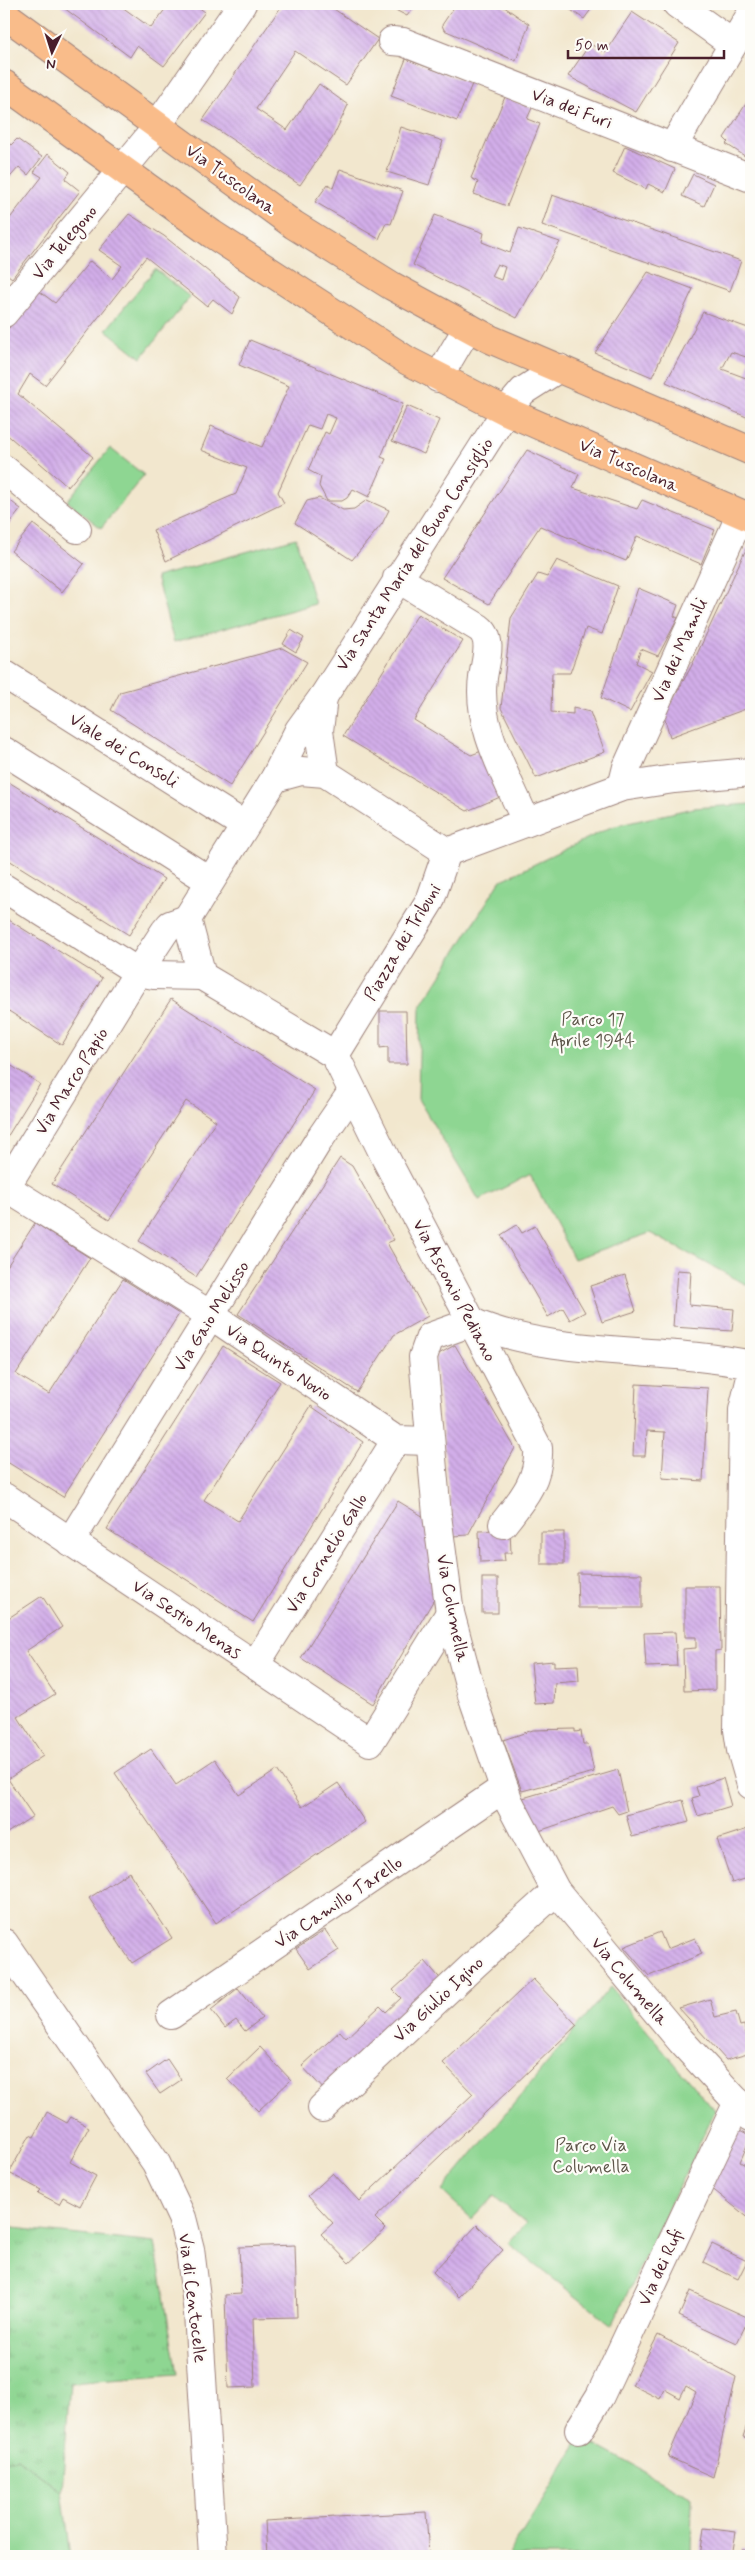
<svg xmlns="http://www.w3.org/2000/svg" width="755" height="2560" viewBox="0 0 755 2560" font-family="Mynerve,sans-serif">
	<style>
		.grass { fill: url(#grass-tufts); stroke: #6c7a5e }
		.park { fill: #8ed692; stroke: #6c7a5e }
		.building { fill: url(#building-back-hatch); fill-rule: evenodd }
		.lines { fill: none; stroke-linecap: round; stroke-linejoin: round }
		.minor-casing { stroke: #9e837c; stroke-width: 30 }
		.major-casing { stroke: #9e837c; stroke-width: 30 }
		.minor { stroke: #fff; stroke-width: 28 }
		.major { stroke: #f9bc8a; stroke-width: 28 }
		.labels { text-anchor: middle; stroke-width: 4.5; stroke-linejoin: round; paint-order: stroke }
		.street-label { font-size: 18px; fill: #4a1f2b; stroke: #fdfcf7 }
		.park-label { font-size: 18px; fill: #5e564a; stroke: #fdfcf7 }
	</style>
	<defs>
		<pattern id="grass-tufts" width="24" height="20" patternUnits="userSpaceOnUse" patternTransform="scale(1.25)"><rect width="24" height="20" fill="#8ed692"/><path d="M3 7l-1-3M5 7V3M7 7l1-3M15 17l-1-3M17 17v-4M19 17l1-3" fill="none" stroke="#7cb77e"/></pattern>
		<pattern id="building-back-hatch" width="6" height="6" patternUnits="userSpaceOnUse" patternTransform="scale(1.25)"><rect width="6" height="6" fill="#d2aee9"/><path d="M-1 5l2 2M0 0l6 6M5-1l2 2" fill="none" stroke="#b695c8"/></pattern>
	</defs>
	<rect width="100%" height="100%" fill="#fdfcf7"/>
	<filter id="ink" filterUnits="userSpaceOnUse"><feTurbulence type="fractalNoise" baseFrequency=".02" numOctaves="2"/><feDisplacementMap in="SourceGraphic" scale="10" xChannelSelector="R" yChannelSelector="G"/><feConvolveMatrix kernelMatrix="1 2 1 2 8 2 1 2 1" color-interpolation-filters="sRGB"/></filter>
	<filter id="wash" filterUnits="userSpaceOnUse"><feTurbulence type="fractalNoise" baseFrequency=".0096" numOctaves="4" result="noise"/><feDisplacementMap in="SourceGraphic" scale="20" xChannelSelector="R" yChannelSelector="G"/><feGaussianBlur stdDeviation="1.12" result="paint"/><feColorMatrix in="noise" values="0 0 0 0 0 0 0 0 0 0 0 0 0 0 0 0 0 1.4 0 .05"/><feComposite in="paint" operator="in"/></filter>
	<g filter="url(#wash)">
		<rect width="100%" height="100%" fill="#f2e7ce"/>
		<path class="grass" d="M4,2227L155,2243L177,2374L70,2382L62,2491L17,2458L4,2460Z"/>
		<g class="park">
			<path d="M155,269L190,297L141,358L106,330Z"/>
			<path d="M110,448L144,475L101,528L67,501Z"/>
			<path d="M296,538L315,604L174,642L156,577Z"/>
			<path d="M751,804V893L746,901L751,905V1287L650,1233L574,1259L530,1175L479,1200L418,1099L420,1008L500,881L611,827L693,808Z"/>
			<path d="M610,1987L715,2111L612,2325L508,2243L526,2223L494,2196L472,2219L442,2191Z"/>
			<path d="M581,2437L692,2498L691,2556H508Z"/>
			<path d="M17,2458L62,2491L71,2556H4V2460Z"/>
		</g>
		<g id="blocks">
			<g class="building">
				<path d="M61,4H118L151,28L169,4H194L205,12L164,66L137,46L130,57L60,5Z"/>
				<path d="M283,4H329L328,5L378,39L346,85L295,51L256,109L287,130L319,84L348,105L333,137L300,185L203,120Z"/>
				<path d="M384,4H416L407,16Z"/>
				<path d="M456,4H500L529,24L516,61L444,30L442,25Z"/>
				<path d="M562,4H595L584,19Z"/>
				<path d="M632,12L679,43L636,112L568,76L590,44L605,52Z"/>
				<path d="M406,59L472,84L457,121L391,96Z"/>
				<path d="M751,96V160L726,144L728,142L724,138Z"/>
				<path d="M505,97L532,108L527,119L540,124L507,206L474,194L478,182L471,178Z"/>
				<path d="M401,127L443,141L429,185L387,172Z"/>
				<path d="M17,139L42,157L28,175L19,167L4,184V140L11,145Z"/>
				<path d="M625,146L675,169L665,192L648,184L646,189L613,173Z"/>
				<path d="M48,154L70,172L65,179L80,191L12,278L4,272V226L42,177L34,172Z"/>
				<path d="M340,169L403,191L391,224L386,223L379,239L315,202L328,184L333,188Z"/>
				<path d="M693,174L714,184L704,206L682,196Z"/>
				<path d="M552,195L741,261L730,291L542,225Z"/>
				<path d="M129,214L164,236L240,297L232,314L213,299L207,306L146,257L45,385L30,374L18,394L93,457L68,487L4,432V334L39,291L55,303L90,261L112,279L122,266L99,250Z"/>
				<path d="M435,215L484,233L482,242L510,253L519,228L560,242L517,318L413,265ZM497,264L505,267L501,280L491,276Z"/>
				<path d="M648,272L693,289L652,377L595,353Z"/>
				<path d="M703,312L751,329V419L666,382ZM731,352L749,358L746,378L722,369Z"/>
				<path d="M250,340L403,404L381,457L386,459L369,497L353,489L347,498L342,501H327L319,486L321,477L308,470L325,432L329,434L336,418L326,414L320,429L308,425L278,492L284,503L166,561L153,530L236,494L247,468L201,450L211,426L262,447L289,386L239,365Z"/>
				<path d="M407,406L439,420L424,454L392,441Z"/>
				<path d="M527,450L579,474L573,488L637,509L642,500L715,530L701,564L637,536L626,561L540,526L489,604L442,578Z"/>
				<path d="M4,496L21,509L4,531Z"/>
				<path d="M319,498L343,510L354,509L367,500L389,510L382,524L352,560L295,523L307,501Z"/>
				<path d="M33,524L84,564L62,592L11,551Z"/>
				<path d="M747,547L751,549V707L670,737L664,716L691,667Z"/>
				<path d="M557,560L618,586L602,634L586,628L570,673H552L551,712L573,714V708L590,712L605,752L536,778L501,708L511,618L538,574L547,577Z"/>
				<path d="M638,588L678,605L674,616L678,618L658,656L641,649L636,663L652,671L630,712L601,698Z"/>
				<path d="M418,614L463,641L414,720L471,755L487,749L505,795L467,811L343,736Z"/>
				<path d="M291,630L304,638L296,652L283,644Z"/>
				<path d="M282,648L307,662L230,786L111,710L120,692Z"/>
				<path d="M4,779L164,879L129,935L4,857Z"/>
				<path d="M4,917L102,978L62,1045L4,1008Z"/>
				<path d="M171,999L315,1090L196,1277L139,1241L216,1121L186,1101L109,1220L52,1184Z"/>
				<path d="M380,1011H406L407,1064H388V1047L380,1048Z"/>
				<path d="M4,1061L40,1084L4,1142Z"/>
				<path d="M340,1158L352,1166L394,1240L387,1243L428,1316L394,1335L357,1392L238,1314Z"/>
				<path d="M35,1223L90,1258L16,1374L49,1394L123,1279L179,1314L63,1497L4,1460V1271Z"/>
				<path d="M517,1225L522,1233L535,1226L585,1312L570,1320L563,1308L548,1317L501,1235Z"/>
				<path d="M677,1270L691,1271L689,1305L734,1309L732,1331L673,1327Z"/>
				<path d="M625,1275L636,1311L602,1322L590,1286Z"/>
				<path d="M455,1345L515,1448L468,1535L453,1536L435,1356Z"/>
				<path d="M223,1346L280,1382L204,1500L238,1521L311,1406L363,1442L253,1622L107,1529Z"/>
				<path d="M636,1384L708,1388L703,1481L662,1478L665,1432L647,1431L645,1456H633Z"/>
				<path d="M398,1501L429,1520L440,1589L373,1704L301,1658Z"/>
				<path d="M510,1530L511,1553H504L505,1561L480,1562L479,1531Z"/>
				<rect x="541" y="1532" width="23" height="32"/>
				<path d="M577,1573L642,1574V1608H578Z"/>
				<rect x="482" y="1578" width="16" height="35"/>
				<path d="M685,1586H720L721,1650L715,1651V1690L684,1691L683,1649L696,1648V1637H685Z"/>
				<path d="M42,1596L62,1627L26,1651L55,1694L18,1717L43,1756L8,1779L33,1816L4,1835V1621Z"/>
				<path d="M675,1632L677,1666L646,1667L644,1633Z"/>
				<path d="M554,1661V1666L578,1665L579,1681L555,1683L554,1703L535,1704L531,1663Z"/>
				<path d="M575,1729V1732L581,1731L583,1744H588L594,1772L522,1791L503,1740L533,1730Z"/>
				<path d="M151,1749L176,1785L215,1759L239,1795L277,1770L302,1807L338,1783L365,1822L216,1923L115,1773Z"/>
				<path d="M618,1770L627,1811L618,1814L612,1806L539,1831L523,1798Z"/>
				<path d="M723,1778L731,1806L698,1816L692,1798L699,1796L696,1787Z"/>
				<path d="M683,1800L689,1822L632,1837L626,1815Z"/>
				<path d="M751,1828V1877L732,1883L717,1839Z"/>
				<path d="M129,1872L172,1938L132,1963L89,1898Z"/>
				<path d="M325,1930L339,1950L310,1969L296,1949Z"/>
				<path d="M660,1932L667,1949L695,1938L702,1954L649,1976L624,1947Z"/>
				<path d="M425,1961L445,1984L326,2092L302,2066L340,2031L346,2038L380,2006L386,2012L401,1998L393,1990Z"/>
				<path d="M533,1979L577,2025L375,2218L386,2229L349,2263L321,2234L333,2223L308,2196L333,2173L359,2201L473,2094L443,2063Z"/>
				<path d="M238,1988L262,2018L245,2031L236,2020L225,2028L211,2010Z"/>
				<path d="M710,1999L715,2017L736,2012L740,2026L744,2025L751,2053L726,2060L679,2008Z"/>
				<path d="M260,2047L291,2080L258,2111L227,2079Z"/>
				<path d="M167,2059L181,2080L160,2094L146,2074Z"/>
				<path d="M47,2112L67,2123L71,2117L89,2127L70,2162L96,2176L80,2206L63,2197L59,2204L38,2193L41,2190L9,2173L30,2135L34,2137Z"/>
				<path d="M738,2129L751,2136L740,2162L751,2168V2220L710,2187Z"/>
				<path d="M477,2225L503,2250L459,2297L433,2272Z"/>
				<path d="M712,2244L747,2261L738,2279L703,2262Z"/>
				<path d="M295,2245L297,2317L253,2318L255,2387L228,2388L225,2295L241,2294L239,2247Z"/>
				<path d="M690,2291L749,2318L737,2343L679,2316Z"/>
				<path d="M658,2335L736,2377L713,2477L668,2457L696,2392L686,2386L680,2398L664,2389L660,2399L632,2385Z"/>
				<path d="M751,2412V2439L743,2437Z"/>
				<path d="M426,2512L429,2556H267L265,2521Z"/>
				<path d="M704,2528L736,2532L732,2556H700Z"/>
				<path d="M742,2549L751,2550V2556H742Z"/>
				<path d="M679,2551V2556H644V2553Z"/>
			</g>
		</g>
	</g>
	<g filter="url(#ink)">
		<use href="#blocks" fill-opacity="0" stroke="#9e837c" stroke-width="1"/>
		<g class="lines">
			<g class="minor-casing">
				<g id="minor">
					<path d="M677,4L733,44"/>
					<path d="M392,41L403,42L751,178"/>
					<path d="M672,148L751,14"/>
					<path d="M4,313L150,136L242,4"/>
					<path d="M438,378L468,327"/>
					<path d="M4,469L77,529"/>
					<path d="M397,578L479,628C494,639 485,662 483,678C476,727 508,778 526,822"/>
					<path d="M4,674L244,825"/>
					<path d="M323,697L319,731L325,773"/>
					<path d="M4,751L210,881"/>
					<path d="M275,778L301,771L325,773L447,852"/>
					<path d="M622,787L627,767L741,514"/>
					<path d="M447,852L622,787L674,779L751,772"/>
					<path d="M4,888L138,972L4,1190"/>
					<path d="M187,919L170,925L165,931L138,972L154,975L202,976"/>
					<path d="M335,1055L202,976L187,919L275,778L299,730L323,697L506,411L523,391L559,368"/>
					<path d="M335,1055L386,1159L538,1448C540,1480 521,1501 503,1524"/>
					<path d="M335,1055L430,901L447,852"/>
					<path d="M5,1187L212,1316L396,1440L430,1441"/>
					<path d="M751,1365C661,1346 556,1358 472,1322L430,1337L423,1357L437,1515L450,1613L472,1695L509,1802L556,1891L681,2041L751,2117"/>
					<path d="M751,1377L743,1410L738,1730L741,1750L751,1785"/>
					<path d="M4,1497L370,1742L450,1613"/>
					<path d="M70,1542L317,1143L352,1092"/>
					<path d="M255,1665L396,1440"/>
					<path d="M4,1943L156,2163L182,2218L190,2249L198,2313L213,2556"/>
					<path d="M171,2015L504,1788"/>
					<path d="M322,2108L476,1963L556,1891"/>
					<path d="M579,2430L600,2396L738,2102"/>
				</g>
			</g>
			<g class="major-casing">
				<g id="major">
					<path d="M4,14L294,225L392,286L490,339L751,451"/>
					<path d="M4,84L212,234L408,361L506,411L751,518"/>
				</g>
			</g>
			<use href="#minor" class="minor"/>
			<use href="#major" class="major"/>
		</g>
	</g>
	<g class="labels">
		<g class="street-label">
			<text transform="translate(572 108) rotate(21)" y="6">Via dei Furi</text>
			<text transform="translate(231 179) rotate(36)" y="6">Via Tuscolana</text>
			<text transform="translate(64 242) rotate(-50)" y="6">Via Telegono</text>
			<text transform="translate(629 465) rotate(24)" y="6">Via Tuscolana</text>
			<text transform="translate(414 554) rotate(-57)" y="6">Via Santa Maria del Buon Consiglio</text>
			<text transform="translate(679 650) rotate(-66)" y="6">Via dei Mamili</text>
			<text transform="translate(124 750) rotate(32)" y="6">Viale dei Consoli</text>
			<text transform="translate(402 942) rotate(-59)" y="6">Piazza dei Tribuni</text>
			<text transform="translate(71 1081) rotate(-58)" y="6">Via Marco Papio</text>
			<text transform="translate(455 1290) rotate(62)" y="6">Via Asconio Pediano</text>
			<text transform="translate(211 1316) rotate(-58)" y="6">Via Gaio Melisso</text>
			<text transform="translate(279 1362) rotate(34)" y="6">Via Quinto Novio</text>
			<text transform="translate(326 1553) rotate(-58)" y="6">Via Cornelio Gallo</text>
			<text transform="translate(453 1608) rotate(79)" y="6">Via Columella</text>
			<text transform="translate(187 1619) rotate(34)" y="6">Via Sestio Menas</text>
			<text transform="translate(338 1902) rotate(-34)" y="6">Via Camillo Tarello</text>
			<text transform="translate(630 1981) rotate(50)" y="6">Via Columella</text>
			<text transform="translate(438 1999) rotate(-43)" y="6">Via Giulio Igino</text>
			<text transform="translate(660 2267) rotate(-65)" y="6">Via dei Rufi</text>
			<text transform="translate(193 2298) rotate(83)" y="6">Via di Centocelle</text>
		</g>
		<g class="park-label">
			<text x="593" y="1025">Parco 17<tspan x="593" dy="21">Aprile 1944</tspan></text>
			<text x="591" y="2151">Parco Via<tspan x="591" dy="21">Columella</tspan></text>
		</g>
	</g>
	<rect width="755" height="2560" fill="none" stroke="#fdfcf7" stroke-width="20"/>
	<g transform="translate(52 52) rotate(184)" stroke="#fdfcf7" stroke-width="4" paint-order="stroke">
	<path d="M0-4L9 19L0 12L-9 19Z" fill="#4a1f2b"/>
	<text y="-8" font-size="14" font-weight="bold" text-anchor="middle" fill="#4a1f2b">N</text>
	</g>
	<path d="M568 50v8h156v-8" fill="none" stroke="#4a1f2b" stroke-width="2.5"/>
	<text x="575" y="50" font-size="15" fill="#4a1f2b" stroke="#fdfcf7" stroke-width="4" paint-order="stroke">50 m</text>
</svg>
